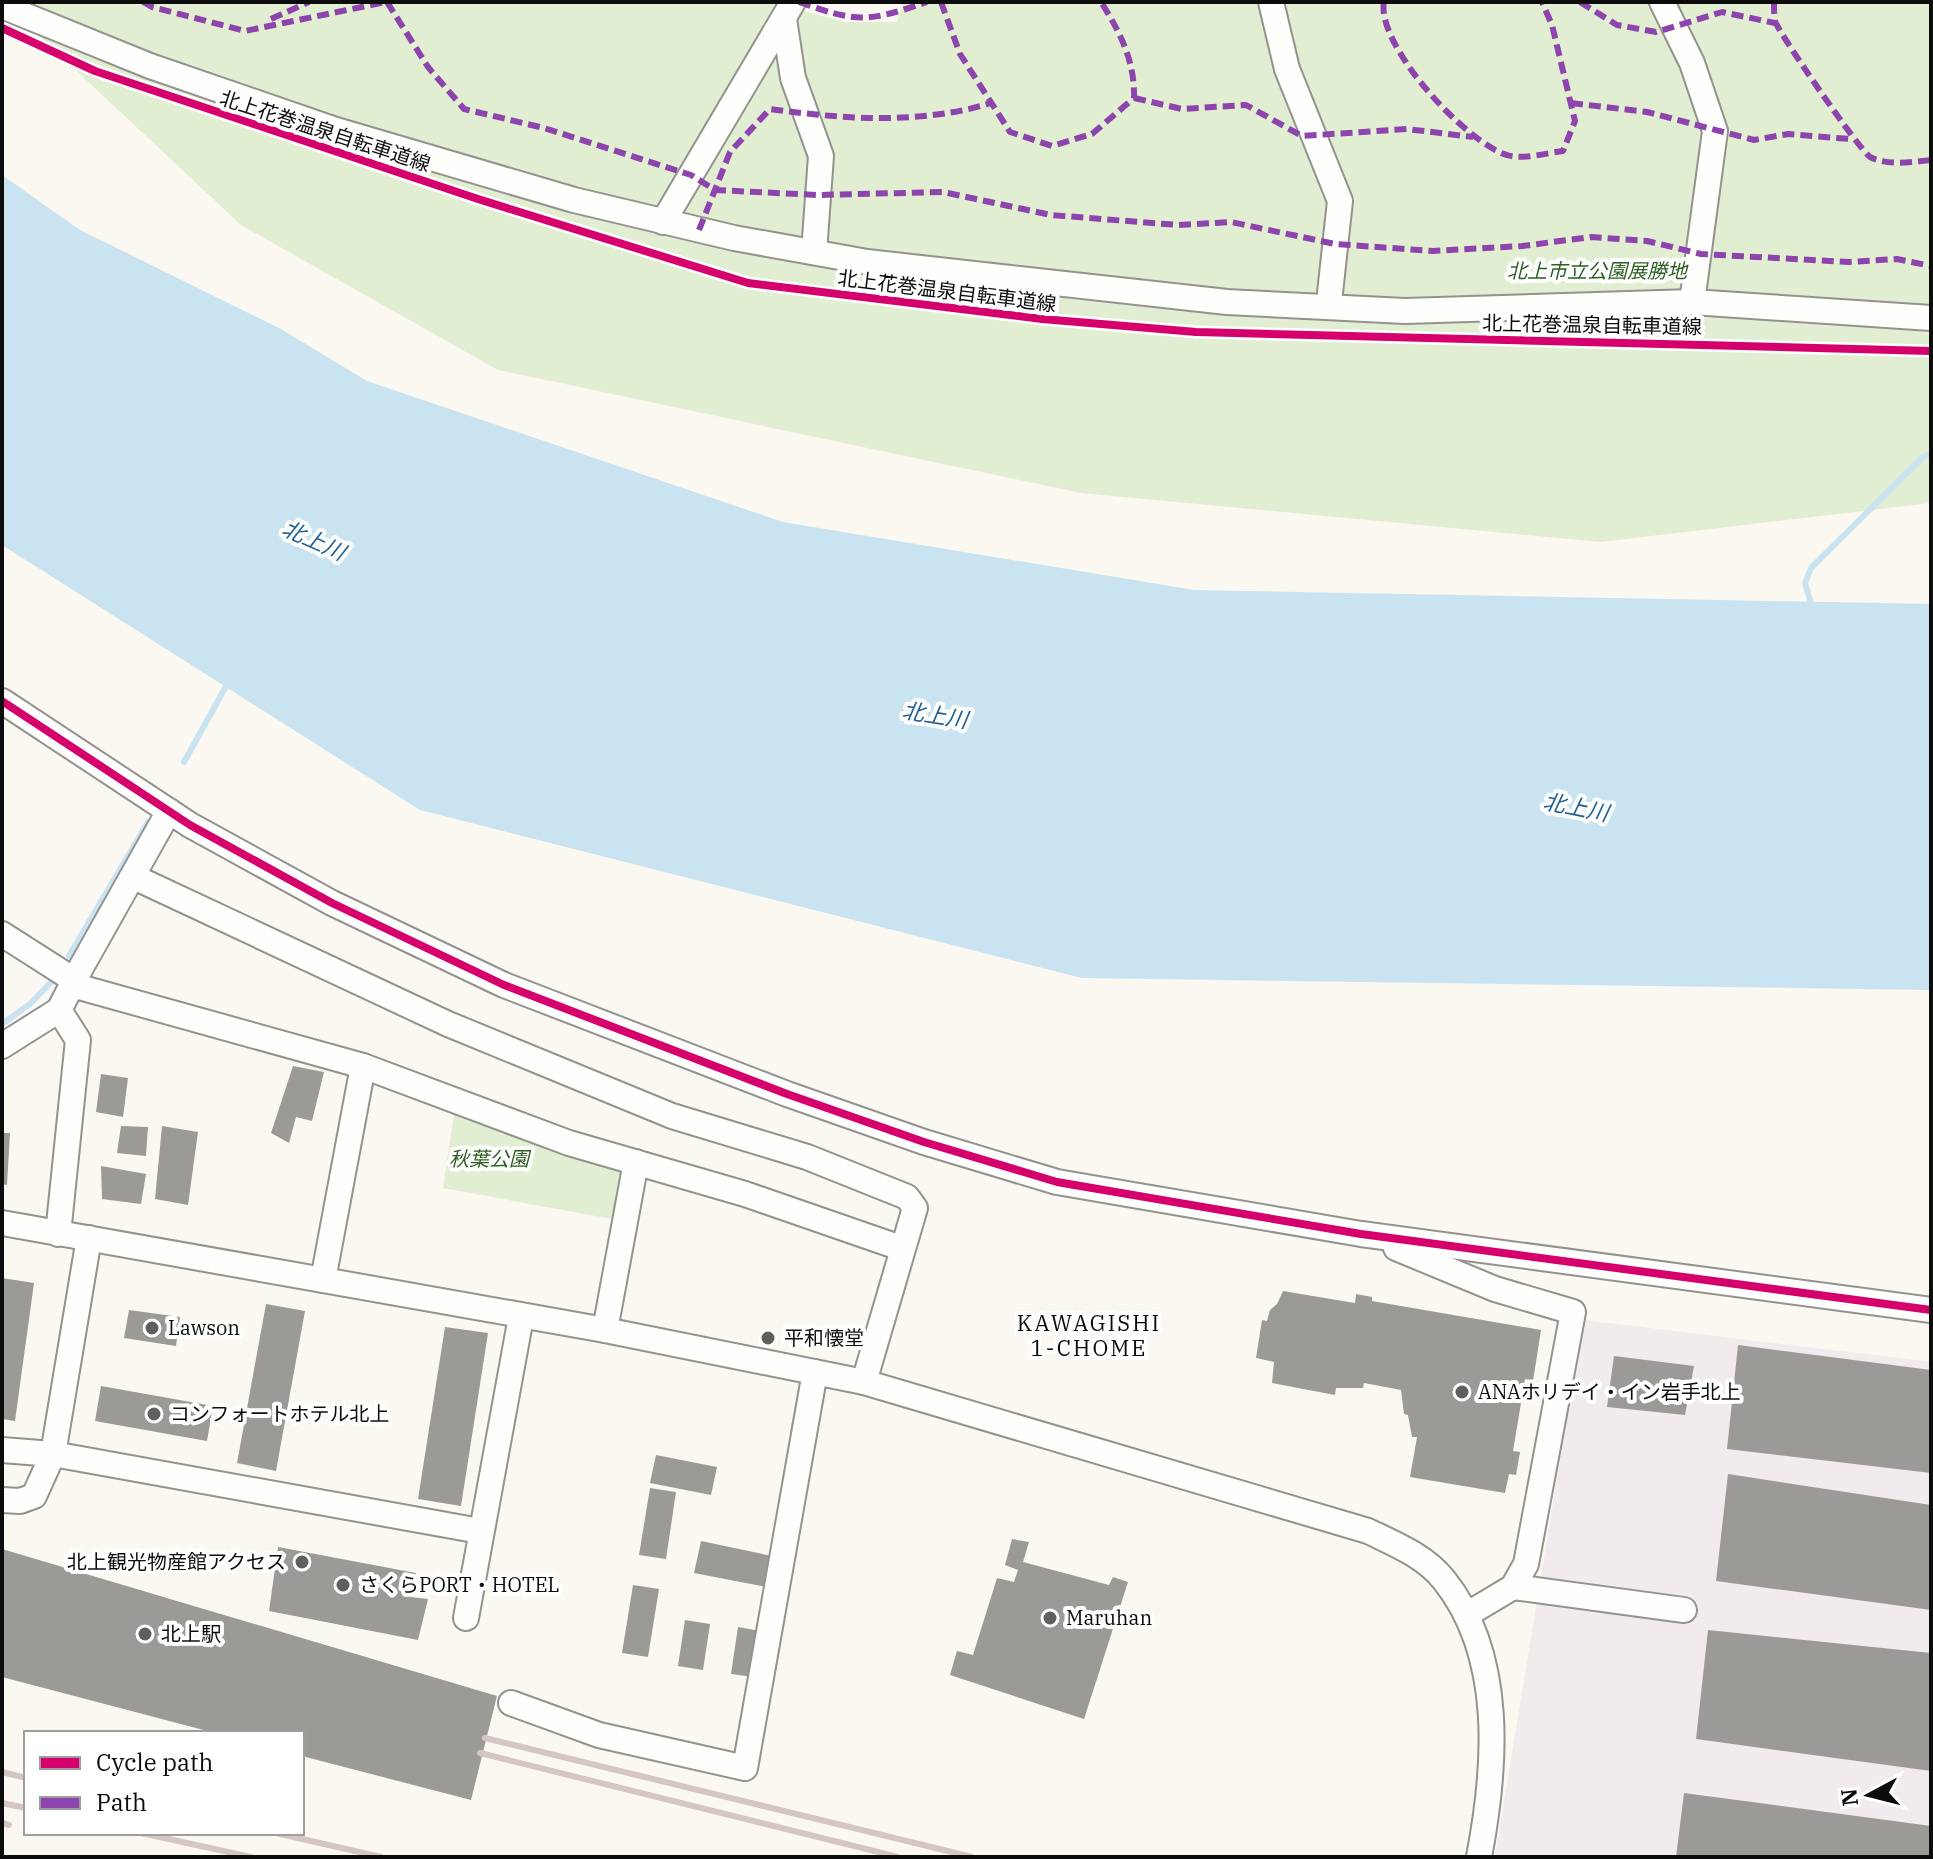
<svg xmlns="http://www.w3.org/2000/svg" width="1933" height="1859" viewBox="0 0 1933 1859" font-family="'IBM Plex Serif','Noto Sans JP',serif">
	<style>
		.industrial { fill: #f1ebed }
		.green { fill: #e2eed1 }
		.water { fill: #c9e3f1 }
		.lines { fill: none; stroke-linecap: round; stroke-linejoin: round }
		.stream { stroke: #c9e3f1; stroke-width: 6 }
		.building { fill: #9c9a96 }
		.minor-casing { stroke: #93928f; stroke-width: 28 }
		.minor { stroke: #fefefd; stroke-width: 24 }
		.rail { stroke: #d5c6c5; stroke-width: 6 }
		.quiet { stroke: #8e44ad; stroke-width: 6; stroke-dasharray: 12 6; stroke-linecap: butt }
		.cycleway-casing { stroke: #fff; stroke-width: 13 }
		.cycleway { stroke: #d6006c; stroke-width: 8 }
		.poi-dot { fill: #5f5f5c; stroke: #fff; stroke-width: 3 }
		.labels { text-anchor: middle; stroke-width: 8; stroke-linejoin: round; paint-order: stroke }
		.street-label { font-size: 20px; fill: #0c0c0c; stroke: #fff }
		.park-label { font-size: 20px; font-style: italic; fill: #2d5e22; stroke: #fff }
		.poi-label { font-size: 20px; fill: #0c0c0c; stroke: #fff; text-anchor: start }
		.water-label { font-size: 22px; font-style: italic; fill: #1f5f93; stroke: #fff }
		.neighbourhood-label { font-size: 22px; letter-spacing: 2px; fill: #0c0c0c; stroke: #fff }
	</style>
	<rect width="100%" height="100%" fill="#faf8f0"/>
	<path class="industrial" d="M1583,1320L1931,1362V1857H1495Z"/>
	<g class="green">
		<path d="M3,2H770L845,22H897L903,2H1931V503L1601,542L1081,493L498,370L241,225Z"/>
		<path d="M455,1107L621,1169L612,1219L443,1188Z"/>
	</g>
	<path class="water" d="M2,175L80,230L281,329L367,381L783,522L1194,590L1931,604V990L1082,978L420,810L2,545Z"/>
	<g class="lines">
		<g class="stream">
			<path d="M1812,607L1805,583L1811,568L1923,457L1931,454"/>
			<path d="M184,762L229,681"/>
			<path d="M69,956L148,822"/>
			<path d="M2,1024L30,1004L54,979"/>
		</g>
	</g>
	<g class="building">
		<path d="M293,1066L324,1072L312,1121L296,1117L289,1143L271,1133Z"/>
		<path d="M101,1074L128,1078L123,1117L96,1112Z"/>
		<path d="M121,1126L148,1127L146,1156L117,1153Z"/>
		<path d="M162,1126L198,1132L188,1205L155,1199Z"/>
		<path d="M2,1133H10L7,1185L2,1184Z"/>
		<path d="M101,1166L146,1174L141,1204L102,1199Z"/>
		<path d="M2,1278L34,1283L15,1421L2,1419Z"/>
		<path d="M1283,1291L1355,1303L1356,1294L1372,1297V1301L1541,1330L1533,1381L1525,1379L1513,1451L1520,1452L1516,1475L1509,1474L1505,1493L1410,1477L1417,1437H1412L1408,1415L1404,1414L1401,1390L1364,1383L1363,1388H1336L1335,1395L1272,1383L1274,1362L1256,1358L1262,1320L1267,1321L1270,1310L1277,1304Z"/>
		<path d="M266,1304L305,1311L276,1471L237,1463Z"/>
		<path d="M129,1310L180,1317L176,1346L124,1338Z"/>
		<path d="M445,1327L488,1333L461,1506L418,1499Z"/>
		<path d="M1738,1345L1931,1370V1473L1727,1449Z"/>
		<path d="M1614,1356L1694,1366L1685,1415L1607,1407Z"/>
		<path d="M101,1386L213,1406L207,1441L95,1421Z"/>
		<path d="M656,1455L717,1467L711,1495L650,1483Z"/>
		<path d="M1728,1474L1931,1505V1610L1716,1581Z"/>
		<path d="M650,1488L676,1492L666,1559L639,1555Z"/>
		<path d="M1012,1539L1029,1542L1023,1562L1109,1585L1113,1577L1128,1582L1084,1719L950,1675L957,1651L973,1655L997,1578L1014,1582L1018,1570L1005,1565Z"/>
		<path d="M701,1541L772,1556L766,1587L694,1573Z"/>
		<path d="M278,1547L416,1573L411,1597L428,1599L418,1640L269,1611Z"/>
		<path d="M2,1549L497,1696L471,1800L302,1756V1733H215L2,1677Z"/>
		<path d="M633,1585L659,1589L648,1657L622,1653Z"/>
		<path d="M685,1620L710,1624L703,1670L678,1666Z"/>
		<path d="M738,1627L760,1631L753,1677L731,1674Z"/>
		<path d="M1708,1630L1931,1653V1771L1696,1739Z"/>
		<path d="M1684,1793L1931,1826V1857H1676Z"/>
	</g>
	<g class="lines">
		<g class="minor-casing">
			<g id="minor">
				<path d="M1271,2L1287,69L1340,201L1330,293"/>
				<path d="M1662,2L1692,63L1715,131L1692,302"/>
				<path d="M2,6L150,66L336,130L574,200L734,238L867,262L1227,302L1405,311L1692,302L1931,318"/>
				<path d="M784,19L793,78L821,156L814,252"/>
				<path d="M663,222L793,2"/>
				<path d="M2,701L190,825L332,903L504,985L787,1094L924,1142L1057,1182L1361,1234L1931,1310"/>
				<path d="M134,877L448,1024L672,1116L807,1157L907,1197L915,1208L864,1382"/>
				<path d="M2,934L74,980L169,811"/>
				<path d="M2,1046L59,1010L72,985L363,1066L569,1143L745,1194L901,1248"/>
				<path d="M2,1223L605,1330L864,1382L1368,1531C1395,1544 1425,1556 1444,1580C1505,1656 1496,1768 1479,1857"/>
				<path d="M58,1234L78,1040L59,1010"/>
				<path d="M1396,1248L1495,1289L1573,1312L1526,1564L1513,1587L1468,1614"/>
				<path d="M323,1280L363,1066"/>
				<path d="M605,1330L636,1162"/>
				<path d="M2,1450L53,1454L480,1531"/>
				<path d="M2,1500L20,1501L34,1496L53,1454L89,1238"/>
				<path d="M1513,1587L1684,1610"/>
				<path d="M466,1618L521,1317"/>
				<path d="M511,1703L599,1735L745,1768L815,1372"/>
			</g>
		</g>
		<use href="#minor" class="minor"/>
		<g class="rail">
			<path d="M485,1738L972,1857"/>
			<path d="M480,1753L898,1857"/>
			<path d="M2,1772L26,1778"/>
			<path d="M2,1803L26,1808"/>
			<path d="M2,1823L9,1825"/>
			<path d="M141,1833L251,1857"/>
			<path d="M276,1833L381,1857"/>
		</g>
		<g class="quiet">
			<path d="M143,2L152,7L245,31L386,2"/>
			<path d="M387,2L428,67L464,109L544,128L691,175L715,190L818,195L943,192L1051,215L1178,225L1231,222L1335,244L1433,251L1522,246L1591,237L1647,241L1701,254L1849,262L1897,259L1931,266"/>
			<path d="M799,2C857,23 869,22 927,2"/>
			<path d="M941,2L960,54L1010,132L1052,146L1092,134L1134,98C1135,61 1120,32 1101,2"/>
			<path d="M1384,2C1376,45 1466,143 1507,155C1522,160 1547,153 1563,151L1575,121L1552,25L1542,2"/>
			<path d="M1580,2L1617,25L1656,32L1722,12L1775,23"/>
			<path d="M1774,2C1774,8 1774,15 1775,21C1778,32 1861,152 1870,157C1888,166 1912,162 1931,160"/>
			<path d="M271,19L309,2"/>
			<path d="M1134,98L1182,109L1246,105L1302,136L1407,129L1473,137"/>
			<path d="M1571,103L1647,112L1754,140L1788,134L1850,139"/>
			<path d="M699,230L730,152L770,109C842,119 920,125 991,103"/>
		</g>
		<g class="cycleway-casing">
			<g id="cycleway">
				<path d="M2,28L95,71L478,199L748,283L1042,319L1196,332L1931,351"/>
				<path d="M2,701L190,825L332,903L504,985L787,1094L924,1142L1057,1182L1361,1234L1931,1310"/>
			</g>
		</g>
		<use href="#cycleway" class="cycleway"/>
	</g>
	<g class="poi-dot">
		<circle cx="152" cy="1328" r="8"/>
		<circle cx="768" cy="1338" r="8"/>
		<circle cx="1462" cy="1392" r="8"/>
		<circle cx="154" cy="1414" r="8"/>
		<circle cx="302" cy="1562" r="8"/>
		<circle cx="343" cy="1585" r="8"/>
		<circle cx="1050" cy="1618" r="8"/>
		<circle cx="145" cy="1634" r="8"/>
	</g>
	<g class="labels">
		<g class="street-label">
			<text transform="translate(325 131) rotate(18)" y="7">北上花巻温泉自転車道線</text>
			<text transform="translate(947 291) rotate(7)" y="7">北上花巻温泉自転車道線</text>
			<text transform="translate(1592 325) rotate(1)" y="7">北上花巻温泉自転車道線</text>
		</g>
		<g class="park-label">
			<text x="1597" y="278">北上市立公園展勝地</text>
			<text x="489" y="1166">秋葉公園</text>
		</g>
		<g class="poi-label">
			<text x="168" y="1335">Lawson</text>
			<text x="784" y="1345">平和懐堂</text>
			<text x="1478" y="1399">ANAホリデイ・イン岩手北上</text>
			<text x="170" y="1421">コンフォートホテル北上</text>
			<text x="286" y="1569" text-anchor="end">北上観光物産館アクセス</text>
			<text x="359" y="1592">さくらPORT・HOTEL</text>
			<text x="1066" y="1625">Maruhan</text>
			<text x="161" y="1641">北上駅</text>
		</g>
		<g class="water-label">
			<text transform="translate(314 540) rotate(24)" y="8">北上川</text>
			<text transform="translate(935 715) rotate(9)" y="8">北上川</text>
			<text transform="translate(1576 807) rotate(11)" y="8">北上川</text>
		</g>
		<g class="neighbourhood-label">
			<text x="1089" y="1331">KAWAGISHI<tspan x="1089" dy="25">1-CHOME</tspan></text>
		</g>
	</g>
	<rect width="1933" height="1859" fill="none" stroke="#0c0c0c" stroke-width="8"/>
	<rect x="24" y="1731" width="280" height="104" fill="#ffffff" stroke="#9e9e9e" stroke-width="2"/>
	<rect x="40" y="1757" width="40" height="12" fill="#d6006c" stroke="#9e9e9e" stroke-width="2"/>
	<text x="96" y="1771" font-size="24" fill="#0c0c0c">Cycle path</text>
	<rect x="40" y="1797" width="40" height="12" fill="#8e44ad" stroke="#9e9e9e" stroke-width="2"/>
	<text x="96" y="1811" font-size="24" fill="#0c0c0c">Path</text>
	<g transform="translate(1869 1795) rotate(263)" stroke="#ffffff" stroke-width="6" paint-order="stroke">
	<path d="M0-6L14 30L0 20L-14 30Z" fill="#0c0c0c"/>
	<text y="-12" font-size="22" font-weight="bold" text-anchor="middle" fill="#0c0c0c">N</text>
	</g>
</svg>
